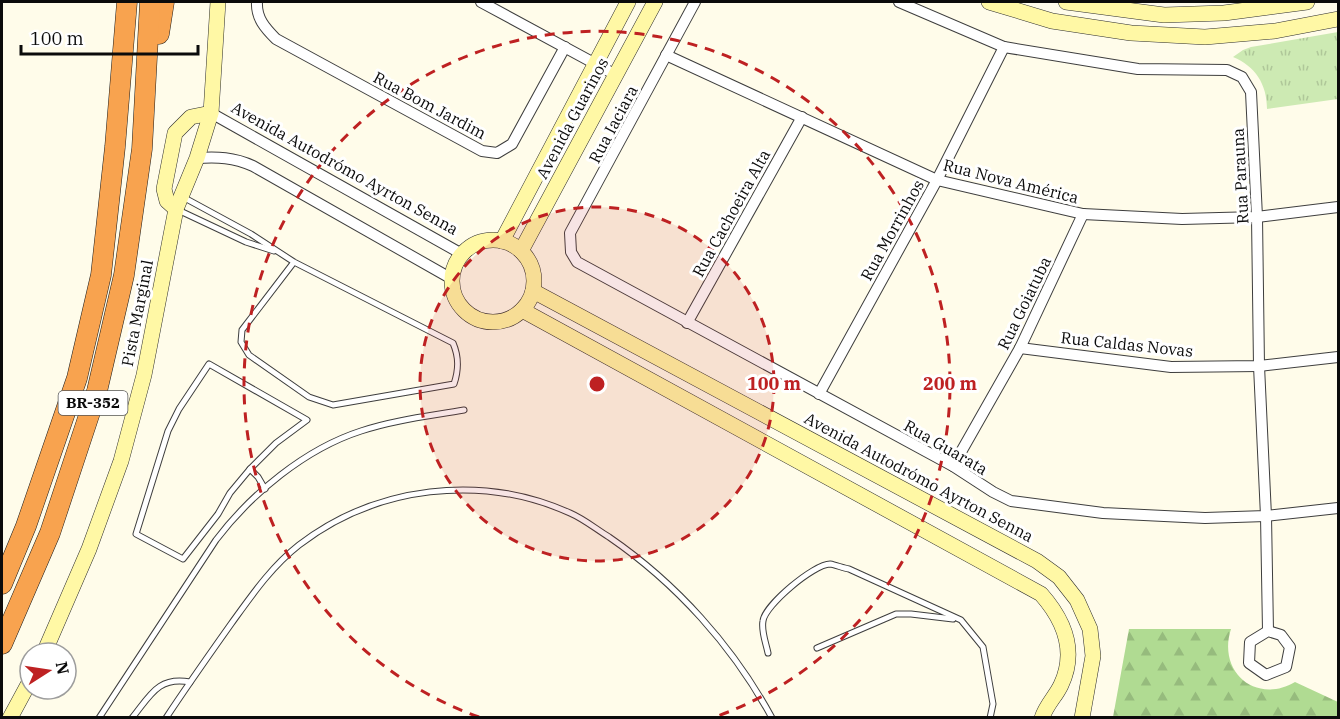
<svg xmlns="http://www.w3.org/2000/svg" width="1340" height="719" viewBox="0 0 1340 719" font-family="'IBM Plex Serif',serif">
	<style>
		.grass { fill: url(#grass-tufts) }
		.forest { fill: url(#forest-firs) }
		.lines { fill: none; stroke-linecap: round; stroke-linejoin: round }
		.lane-casing { stroke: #3e3e3e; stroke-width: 7 }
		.street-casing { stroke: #3e3e3e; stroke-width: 12 }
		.secondary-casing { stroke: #2d2d2d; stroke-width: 16 }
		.highway-casing { stroke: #1c1c1c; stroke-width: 21 }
		.lane { stroke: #fff; stroke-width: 5 }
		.street { stroke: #fff; stroke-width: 10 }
		.secondary { stroke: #fff8a5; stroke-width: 15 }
		.highway { stroke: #f8a34f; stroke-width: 20 }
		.ring { fill: none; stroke: #be2122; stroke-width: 3; stroke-dasharray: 10 8 }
		.labels { text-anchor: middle; stroke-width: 6; stroke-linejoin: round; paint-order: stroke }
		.shield { fill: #fff; stroke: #545454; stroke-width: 1.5 }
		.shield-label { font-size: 15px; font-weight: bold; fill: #0b0b0b }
		.street-label { font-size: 16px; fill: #0b0b0b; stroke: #fff }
		.centre { fill: #be2122; stroke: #fff; stroke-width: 3 }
		.ring-label { font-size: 18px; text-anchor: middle; font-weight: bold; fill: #be2122; stroke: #fff; stroke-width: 6; stroke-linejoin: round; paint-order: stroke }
	</style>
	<defs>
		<pattern id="grass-tufts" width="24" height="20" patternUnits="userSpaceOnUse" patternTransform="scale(1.5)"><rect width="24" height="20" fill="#cdeab3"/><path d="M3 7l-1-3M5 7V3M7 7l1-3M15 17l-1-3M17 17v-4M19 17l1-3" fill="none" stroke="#afc799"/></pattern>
		<pattern id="forest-firs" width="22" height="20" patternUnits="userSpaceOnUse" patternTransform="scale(1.5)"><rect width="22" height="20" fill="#b0db92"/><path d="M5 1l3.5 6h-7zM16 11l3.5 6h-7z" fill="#96bb7d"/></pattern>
	</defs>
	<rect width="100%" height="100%" fill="#fffcea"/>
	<path class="grass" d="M1338,32V99L1267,109C1267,84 1255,66 1233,57L1243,50L1251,47Z"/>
	<path class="forest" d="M1129,629H1231C1217,672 1256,705 1295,682L1338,702V717H1113Z"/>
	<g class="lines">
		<g class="lane-casing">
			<g id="lane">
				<path d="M181,196L251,234L294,262L453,343C459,357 459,369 454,384L333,405L309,397L249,355L241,342L242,330L294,262"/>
				<path d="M178,210L246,242L274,251"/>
				<path d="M209,364L307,420L276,443L250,469L230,493L218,514L183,559L136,534L168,431L179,409Z"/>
				<path d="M250,469L258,477L265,489"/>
				<path d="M817,648L896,614H911L953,619"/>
				<path d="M768,653C766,643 761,631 763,621C765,605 814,564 830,564C836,565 843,568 849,569L961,620L983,647L993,704L990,718"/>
				<path d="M99,718L216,540C251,494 305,449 361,431C394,420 430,416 464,410"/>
				<path d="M132,718C150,696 158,676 190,682"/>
				<path d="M166,718C187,686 209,655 231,624C252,595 271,567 299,545C376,486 481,473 570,513C584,519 596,529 609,537C676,583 733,646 772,718"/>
			</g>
		</g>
		<g class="street-casing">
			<g id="street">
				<path d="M257,2C256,18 265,28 276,39L482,151L497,153L512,144L565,47"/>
				<path d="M481,2L616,75"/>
				<path d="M695,2L570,233L571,252L577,262L953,466L993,492L1011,501L1103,513L1205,518L1266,516L1338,508"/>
				<path d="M899,2L1004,47L1138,69L1227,70L1242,77L1251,92L1257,217L1259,366L1266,516L1268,631"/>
				<path d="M666,55L937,180L1083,214L1182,219L1257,217L1338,207"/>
				<path d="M211,113L462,254"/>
				<path d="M197,158C218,157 233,157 253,166L452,279"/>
				<path d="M687,323L802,117"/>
				<path d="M1020,348L1171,367L1259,366L1338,357"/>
				<path d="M819,394L937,180L1004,47"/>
				<path d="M953,466L1020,348L1083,214"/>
				<path d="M1268,631L1281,635L1290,647L1286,667L1266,675L1249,663L1250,642Z"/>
			</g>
		</g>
		<g class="secondary-casing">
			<g id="secondary">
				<path d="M989,2L1052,21L1131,33L1205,37L1275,31L1338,19"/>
				<path d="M1066,2L1164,15L1224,13L1307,2"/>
				<path d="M176,209L167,201L164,189L175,133L191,117L211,113"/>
				<circle cx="493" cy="281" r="41"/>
				<path d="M502,241L628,2"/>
				<path d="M521,251L655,2"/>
				<path d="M533,291L1037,561L1059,577L1077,600L1090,629L1093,656L1082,718"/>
				<path d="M522,310L1041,594C1064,620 1077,651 1061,685C1056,696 1046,705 1042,718"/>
				<path d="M44,653L89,549L121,461L144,375L176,209L197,158L211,113L218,2"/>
				<path d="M10,718L30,681"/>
			</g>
		</g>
		<g class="highway-casing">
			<g id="highway">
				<path d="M159,34L164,2"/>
				<path d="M2,584L26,526L77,378L101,275L115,147L127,2"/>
				<path d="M2,644L50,533L97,391L124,275L142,149L150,2"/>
			</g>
		</g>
		<use href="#lane" class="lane"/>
		<use href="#street" class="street"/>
		<use href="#secondary" class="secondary"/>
		<use href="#highway" class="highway"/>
	</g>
	<circle cx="597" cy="384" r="177" fill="#be2122" fill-opacity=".12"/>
	<g class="ring">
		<circle cx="597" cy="384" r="177"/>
		<path d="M479 717A353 353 0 1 1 715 717"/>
	</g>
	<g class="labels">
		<rect class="shield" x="58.5" y="391" width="69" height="24" rx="4.5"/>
		<g class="shield-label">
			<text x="93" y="408">BR-352</text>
		</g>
		<g class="street-label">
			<text transform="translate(430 105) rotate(28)" y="6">Rua Bom Jardim</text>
			<text transform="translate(572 118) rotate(-62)" y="6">Avenida Guarinos</text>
			<text transform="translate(613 124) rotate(-62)" y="6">Rua Iaciara</text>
			<text transform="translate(345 168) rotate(29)" y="6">Avenida Autodrómo Ayrton Senna</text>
			<text transform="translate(1240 176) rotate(-93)" y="6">Rua Parauna</text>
			<text transform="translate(1011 181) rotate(14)" y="6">Rua Nova América</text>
			<text transform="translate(731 213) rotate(-61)" y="6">Rua Cachoeira Alta</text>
			<text transform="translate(892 230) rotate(-61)" y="6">Rua Morrinhos</text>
			<text transform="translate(1024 303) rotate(-64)" y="6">Rua Goiatuba</text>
			<text transform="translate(137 313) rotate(-79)" y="6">Pista Marginal</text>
			<text transform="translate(1127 344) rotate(6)" y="6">Rua Caldas Novas</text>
			<text transform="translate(946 447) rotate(30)" y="6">Rua Guarata</text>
			<text transform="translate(919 477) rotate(28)" y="6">Avenida Autodrómo Ayrton Senna</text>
		</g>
	</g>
	<circle cx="597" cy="384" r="9" class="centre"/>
	<g class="ring-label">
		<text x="774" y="390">100 m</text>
		<text x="950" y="390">200 m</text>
	</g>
	<rect width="1340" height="719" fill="none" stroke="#0b0b0b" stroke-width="6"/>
	<g transform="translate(48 671) rotate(78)"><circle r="28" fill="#ffffff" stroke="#9d9d9d" stroke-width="1.5"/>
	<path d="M0-4.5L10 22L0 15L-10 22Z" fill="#be2122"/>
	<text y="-9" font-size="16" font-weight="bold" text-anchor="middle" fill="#0b0b0b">N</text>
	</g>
	<path d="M21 45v9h177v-9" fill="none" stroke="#0b0b0b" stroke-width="3"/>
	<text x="30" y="45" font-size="18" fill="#0b0b0b" stroke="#ffffff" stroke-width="4.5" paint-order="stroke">100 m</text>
</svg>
